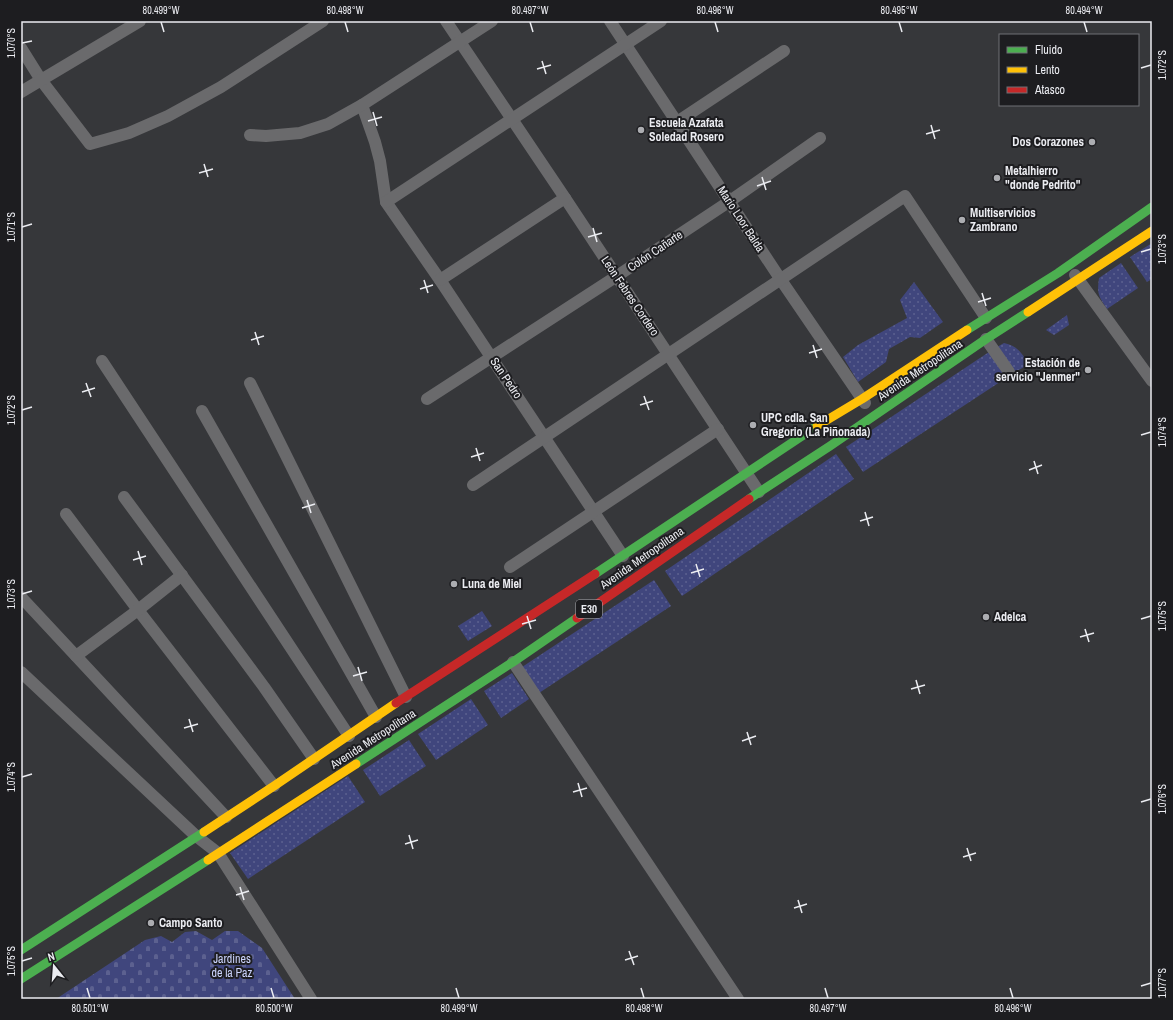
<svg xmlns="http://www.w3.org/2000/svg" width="1173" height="1020" viewBox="0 0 1173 1020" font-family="'Archivo Narrow',sans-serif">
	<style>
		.green { fill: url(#green-dots) }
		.cemetery { fill: url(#cemetery-stones) }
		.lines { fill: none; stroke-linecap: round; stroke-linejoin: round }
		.street { stroke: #6a6a6c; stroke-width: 12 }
		.fast { stroke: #4caf50; stroke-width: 9 }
		.slow { stroke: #ffc107; stroke-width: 9 }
		.jam { stroke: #c62828; stroke-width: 9 }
		.ticks { fill: none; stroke: #ebecf1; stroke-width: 1.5 }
		.poi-dot { fill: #acadb1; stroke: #1d1d20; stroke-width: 1.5 }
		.labels { text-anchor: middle; stroke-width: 4; stroke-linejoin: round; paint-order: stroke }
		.shield { fill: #1d1d20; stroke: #adaeb2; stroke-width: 1 }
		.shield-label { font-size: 11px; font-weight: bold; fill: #ebecf1 }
		.poi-label { font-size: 12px; font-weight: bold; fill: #ebecf1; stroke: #1d1d20; text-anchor: start }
		.street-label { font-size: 12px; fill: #ebecf1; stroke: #1d1d20 }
		.park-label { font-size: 12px; fill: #ccd4fd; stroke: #1d1d20 }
		.neatline { fill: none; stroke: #ebecf1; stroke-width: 1.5 }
		.ticks-label { font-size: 10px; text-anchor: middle; fill: #ebecf1 }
	</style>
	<defs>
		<pattern id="green-dots" width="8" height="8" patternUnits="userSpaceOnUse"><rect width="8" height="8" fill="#40467d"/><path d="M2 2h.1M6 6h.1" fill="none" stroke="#5c6190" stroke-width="1.8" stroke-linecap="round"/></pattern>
		<pattern id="cemetery-stones" width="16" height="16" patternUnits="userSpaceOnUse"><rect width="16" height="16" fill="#40467d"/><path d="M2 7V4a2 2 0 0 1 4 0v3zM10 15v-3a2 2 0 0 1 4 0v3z" fill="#5c6190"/></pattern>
	</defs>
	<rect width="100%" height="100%" fill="#36373a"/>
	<g class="green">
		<path d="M1152,243V279L1147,282L1130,257Z"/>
		<path d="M1121,263L1138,288L1107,309C1098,296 1097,293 1099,278Z"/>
		<path d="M914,282L943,322L920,338L910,337L889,349L886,362L858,382L843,357L858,345L907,318L900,300Z"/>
		<path d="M1067,315L1069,325L1054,335L1046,330Z"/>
		<path d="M1004,343C1018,346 1021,353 1029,364L1014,373L997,347Z"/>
		<path d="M989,352L1006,378L863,472L846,447Z"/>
		<path d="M836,454L854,479L682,596L665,571Z"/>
		<path d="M654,580L671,606L539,693L522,667Z"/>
		<path d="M482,611L492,626L468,641L458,626Z"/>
		<path d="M512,673L529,699L501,718L484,691Z"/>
		<path d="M471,699L488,725L436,760L418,734Z"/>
		<path d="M409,740L426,766L380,796L363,770Z"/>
		<path d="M348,776L365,802L248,879L230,853Z"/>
	</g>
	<path class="cemetery" d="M196,931L212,940L225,931H238L262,948L295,999H56L145,940L161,936L172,942L185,932Z"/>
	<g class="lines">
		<g class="street">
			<path d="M446,21L565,198L759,492"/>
			<path d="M610,21L781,280L865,403"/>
			<path d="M21,48L41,80L90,144L129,133L168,116L221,87L323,21"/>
			<path d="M21,92L140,21"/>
			<path d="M362,105L375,142L380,161L386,202L440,280L623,556"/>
			<path d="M677,122L784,51"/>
			<path d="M250,135L266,136L300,133L328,124L362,105L492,21"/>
			<path d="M386,202L661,21"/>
			<path d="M1075,275L1152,381"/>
			<path d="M440,280L565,198"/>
			<path d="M986,339L1009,372"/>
			<path d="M102,361L349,736"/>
			<path d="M250,383L406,697"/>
			<path d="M427,399L617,276L730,201L820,138"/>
			<path d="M202,411L376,717"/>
			<path d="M473,485L905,196L986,318"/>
			<path d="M124,497L264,687L314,759"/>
			<path d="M66,514L138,610L274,786"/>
			<path d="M510,567L718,429"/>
			<path d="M21,597L226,817"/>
			<path d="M76,656L138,610L182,575"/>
			<path d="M513,662L738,999"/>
			<path d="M21,672L196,836L218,853L311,999"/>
		</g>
		<g class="fast">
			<path d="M967,330L1058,273L1152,207"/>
			<path d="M749,499L830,446L986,339L1028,312"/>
			<path d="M595,574L817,426"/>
			<path d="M356,764L513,662L577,618"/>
			<path d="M21,950L204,832"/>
			<path d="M21,979L208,860"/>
		</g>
		<g class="slow">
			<path d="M1028,312L1152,231"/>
			<path d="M817,426L862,399L967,330"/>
			<path d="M204,832L274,786L396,703"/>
			<path d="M208,860L356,764"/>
		</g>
		<g class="jam">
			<path d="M577,618L749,499"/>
			<path d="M396,703L595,574"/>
		</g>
	</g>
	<path class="ticks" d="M161,22L164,32M345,22L348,32M530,22L533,32M715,22L718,32M899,22L902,32M1084,22L1087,32M22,43L32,41M542,61L546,74M1141,68L1151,65M537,69L551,65M373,112L377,126M368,121L382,117M931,125L935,139M926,134L940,130M204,164L208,177M199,173L213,169M762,177L766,190M757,186L771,181M22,227L32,224M593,228L597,242M588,237L602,233M1141,252L1151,249M424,280L428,293M420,289L433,285M982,293L986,306M978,302L991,298M255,332L259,345M251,340L264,336M813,345L817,358M809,353L822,349M86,383L91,397M82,392L95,388M644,396L649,410M640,405L653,401M22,410L32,407M1141,435L1151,432M476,448L480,461M471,457L484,453M1034,461L1038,474M1029,470L1042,465M307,500L311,513M302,508L315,504M865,512L869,526M860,521L873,517M138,551L142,565M133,560L146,556M696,564L700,577M691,573L704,569M22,594L32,591M527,616L531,629M1141,619L1151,616M522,624L536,620M1085,629L1089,642M1080,637L1094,633M358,667L362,681M353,676L367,672M916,680L920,694M911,689L925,685M189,719L193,732M184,728L198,724M747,732L751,745M742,741L756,736M22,777L32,774M578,783L582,797M573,792L587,788M1141,802L1151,799M409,835L413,849M405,844L418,840M967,848L971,861M963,857L976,853M240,887L244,900M236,895L249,891M798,900L802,913M794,908L807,904M629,951L634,965M625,960L638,956M22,961L32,958M1141,986L1151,983M87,988L90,998M271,988L274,998M456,988L459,998M641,988L644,998M825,988L828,998M1010,988L1013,998"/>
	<g class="poi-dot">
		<circle cx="641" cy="130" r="4"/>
		<circle cx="1092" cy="142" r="4"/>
		<circle cx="997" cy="178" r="4"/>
		<circle cx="962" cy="220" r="4"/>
		<circle cx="1088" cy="370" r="4"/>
		<circle cx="753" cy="425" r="4"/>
		<circle cx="454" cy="584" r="4"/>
		<circle cx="986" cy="617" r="4"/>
		<circle cx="151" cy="923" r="4"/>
	</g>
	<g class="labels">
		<rect class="shield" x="576" y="600" width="26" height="18" rx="3"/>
		<g class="shield-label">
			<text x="589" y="613">E30</text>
		</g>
		<g class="poi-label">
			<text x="649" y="127">Escuela Azafata<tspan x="649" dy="14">Soledad Rosero</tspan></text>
			<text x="1084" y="146" text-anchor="end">Dos Corazones</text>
			<text x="1005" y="175">Metalhierro<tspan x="1005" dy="14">"donde Pedrito"</tspan></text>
			<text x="970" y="217">Multiservicios<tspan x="970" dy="14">Zambrano</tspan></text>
			<text x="1080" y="367" text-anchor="end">Estación de<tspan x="1080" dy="14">servicio "Jenmer"</tspan></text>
			<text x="761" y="422">UPC cdla. San<tspan x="761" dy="14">Gregorio (La Piñonada)</tspan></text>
			<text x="462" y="588">Luna de Miel</text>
			<text x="994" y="621">Adelca</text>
			<text x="159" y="927">Campo Santo</text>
		</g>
		<g class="street-label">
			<text transform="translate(741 219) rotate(57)" y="4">Mario Loor Balda</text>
			<text transform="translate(655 251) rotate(-34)" y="4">Colón Cañarte</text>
			<text transform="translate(630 296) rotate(56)" y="4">León Febres Cordero</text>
			<text transform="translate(920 370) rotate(-34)" y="4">Avenida Metropolitana</text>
			<text transform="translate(506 378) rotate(56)" y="4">San Pedro</text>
			<text transform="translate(642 558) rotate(-35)" y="4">Avenida Metropolitana</text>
			<text transform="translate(373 739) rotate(-33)" y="4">Avenida Metropolitana</text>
		</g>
		<g class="park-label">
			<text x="232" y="963">Jardines<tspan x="232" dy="14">de la Paz</tspan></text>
		</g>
	</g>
	<rect width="1173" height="1020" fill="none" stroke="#1d1d20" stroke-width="44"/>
	<rect x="999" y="34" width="140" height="72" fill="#1d1d20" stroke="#6f7074"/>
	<rect x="1007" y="47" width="20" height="6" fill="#4caf50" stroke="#6f7074"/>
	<text x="1035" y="54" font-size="12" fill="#ebecf1">Fluido</text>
	<rect x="1007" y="67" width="20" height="6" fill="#ffc107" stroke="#6f7074"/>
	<text x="1035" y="74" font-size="12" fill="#ebecf1">Lento</text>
	<rect x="1007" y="87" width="20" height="6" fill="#c62828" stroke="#6f7074"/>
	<text x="1035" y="94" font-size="12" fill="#ebecf1">Atasco</text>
	<g transform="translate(54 966) rotate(343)" stroke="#1d1d20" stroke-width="3" paint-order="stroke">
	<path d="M0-3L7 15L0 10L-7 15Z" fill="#ebecf1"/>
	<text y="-6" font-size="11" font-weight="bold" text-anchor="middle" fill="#ebecf1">N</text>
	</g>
	<rect x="22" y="22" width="1129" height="976" class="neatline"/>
	<g class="ticks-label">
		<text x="161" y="14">80.499°W</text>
		<text x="345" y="14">80.498°W</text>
		<text x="530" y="14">80.497°W</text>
		<text x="715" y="14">80.496°W</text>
		<text x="899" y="14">80.495°W</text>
		<text x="1084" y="14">80.494°W</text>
		<text transform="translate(11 43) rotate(-90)" y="4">1.070°S</text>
		<text transform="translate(1162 65) rotate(-90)" y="4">1.072°S</text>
		<text transform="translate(11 227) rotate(-90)" y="4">1.071°S</text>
		<text transform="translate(1162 249) rotate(-90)" y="4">1.073°S</text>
		<text transform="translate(11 410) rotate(-90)" y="4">1.072°S</text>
		<text transform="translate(1162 432) rotate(-90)" y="4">1.074°S</text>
		<text transform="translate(11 594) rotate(-90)" y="4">1.073°S</text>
		<text transform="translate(1162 616) rotate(-90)" y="4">1.075°S</text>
		<text transform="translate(11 777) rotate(-90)" y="4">1.074°S</text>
		<text transform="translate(1162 799) rotate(-90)" y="4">1.076°S</text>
		<text transform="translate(11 961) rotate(-90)" y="4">1.075°S</text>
		<text transform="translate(1162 983) rotate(-90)" y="4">1.077°S</text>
		<text x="90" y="1012">80.501°W</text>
		<text x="274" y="1012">80.500°W</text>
		<text x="459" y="1012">80.499°W</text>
		<text x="644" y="1012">80.498°W</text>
		<text x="828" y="1012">80.497°W</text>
		<text x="1013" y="1012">80.496°W</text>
	</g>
</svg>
